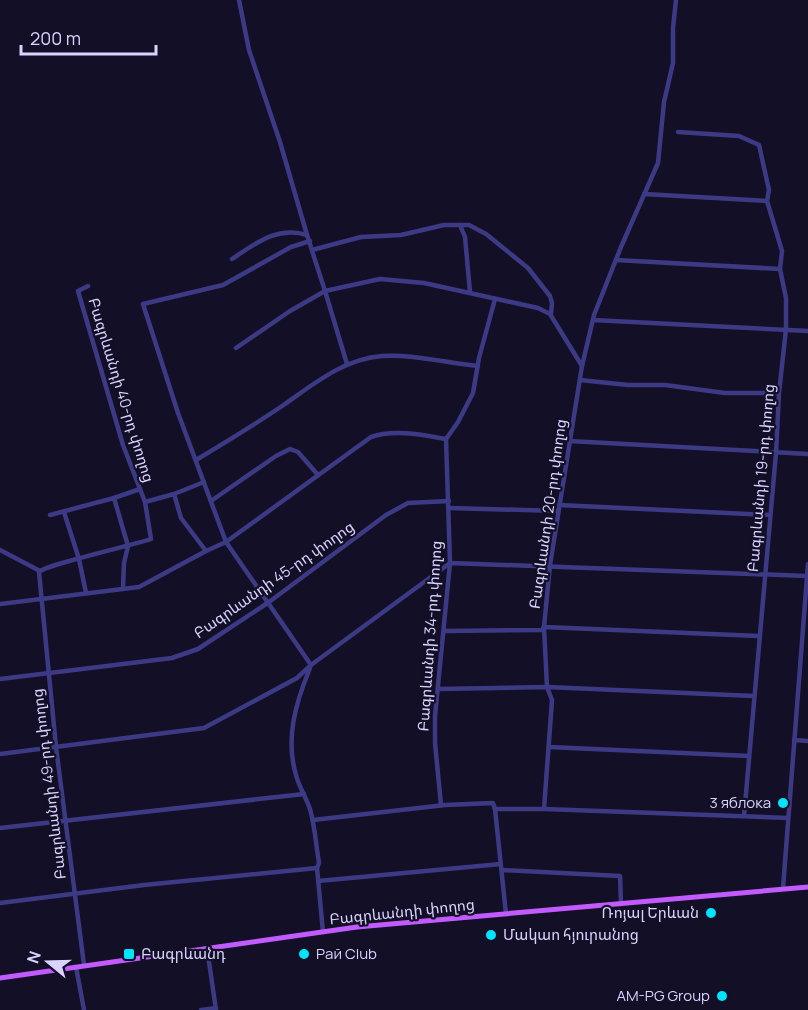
<svg xmlns="http://www.w3.org/2000/svg" width="808" height="1010" viewBox="0 0 808 1010" font-family="Manrope,'Noto Sans Armenian',sans-serif">
	<style>
		.lines { fill: none; stroke-linecap: round; stroke-linejoin: round }
		.minor { stroke: #3d3a85; stroke-width: 4.5 }
		.major { stroke: #c25bff; stroke-width: 5 }
		.poi-dot { fill: #00e5ff; stroke: #130f26; stroke-width: 2 }
		.labels { text-anchor: middle; stroke-width: 4.5; stroke-linejoin: round; paint-order: stroke }
		.street-label { font-size: 15px; fill: #d9d4ff; stroke: #130f26 }
		.poi-label { font-size: 15px; fill: #d9d4ff; stroke: #130f26; text-anchor: end }
	</style>
	<rect width="100%" height="100%" fill="#130f26"/>
	<g class="lines">
		<g class="minor">
			<path d="M239,0L249,50L280,142L307,235"/>
			<path d="M678,132L739,136L759,145L769,190L767,201L782,251L780,269L786,298V329L779,393L776,453L744,816"/>
			<path d="M644,194L767,201"/>
			<path d="M460,225L465,237L470,292"/>
			<path d="M310,241L291,247L223,285L143,304L178,413L226,542L371,437C394,429 423,435 446,439"/>
			<path d="M312,250L361,237L401,235L444,225H469L486,234L528,268L550,296L552,303L551,314"/>
			<path d="M232,259C256,243 277,226 307,235L325,291L380,279L424,283L538,308L550,314L582,366"/>
			<path d="M616,260L780,269"/>
			<path d="M88,286L78,291L123,445L145,502L174,494L181,518L206,551L226,542L311,665"/>
			<path d="M593,320L808,331"/>
			<path d="M236,348L290,311L325,291L347,364"/>
			<path d="M580,380L628,385H665L725,393H779"/>
			<path d="M569,441L808,454"/>
			<path d="M196,460C226,442 256,424 285,404C315,383 344,359 382,356C414,354 446,363 478,366"/>
			<path d="M174,494L204,482"/>
			<path d="M114,498L140,489"/>
			<path d="M211,501L276,456L290,449L298,452L318,475"/>
			<path d="M559,505L770,515"/>
			<path d="M449,508L558,511"/>
			<path d="M64,512L79,559L86,593"/>
			<path d="M50,515L114,498L128,546L124,563L123,588"/>
			<path d="M0,550L40,571"/>
			<path d="M0,604L139,587L206,551"/>
			<path d="M444,631L542,630L544,627L759,636"/>
			<path d="M310,668C296,702 285,738 296,775C299,787 306,797 310,809C315,827 316,845 319,863L317,868L323,932"/>
			<path d="M0,679L172,658L198,649L269,602L386,515L408,503L449,501"/>
			<path d="M438,689L547,687L754,696"/>
			<path d="M794,740L808,741"/>
			<path d="M549,747L749,756"/>
			<path d="M0,754L204,728L297,678L311,665L450,563L807,576"/>
			<path d="M441,805L435,743V716L450,563L446,439L458,422L473,393L479,358L495,299"/>
			<path d="M544,809L788,818"/>
			<path d="M313,820L445,805L493,803L495,809"/>
			<path d="M0,828L304,794"/>
			<path d="M502,870L620,876L621,903"/>
			<path d="M318,881L501,864"/>
			<path d="M783,888L808,564"/>
			<path d="M0,903L144,885L317,868"/>
			<path d="M506,914L495,809H544L552,700L547,687L544,627L550,565L582,366L594,315L621,247L658,163L664,102L673,63V28L676,0"/>
			<path d="M207,948L216,1010"/>
			<path d="M84,965L56,747L39,572C45,565 134,545 151,539L145,502"/>
			<path d="M76,967L84,1010"/>
			<path d="M201,1010L216,1008"/>
		</g>
		<path class="major" d="M0,978L357,927L808,887"/>
	</g>
	<g class="poi-dot">
		<circle cx="783" cy="803" r="6"/>
		<circle cx="711" cy="913" r="6"/>
		<circle cx="491" cy="935" r="6"/>
		<rect x="123" y="948" width="12" height="12" rx="3"/>
		<circle cx="304" cy="954" r="6"/>
		<circle cx="722" cy="996" r="6"/>
	</g>
	<g class="labels">
		<g class="street-label">
			<text transform="translate(121 390) rotate(73)" y="5">Բագրևանդի 40-րդ փողոց</text>
			<text transform="translate(761 478) rotate(-85)" y="5">Բագրևանդի 19-րդ փողոց</text>
			<text transform="translate(548 514) rotate(-82)" y="5">Բագրևանդի 20-րդ փողոց</text>
			<text transform="translate(274 580) rotate(-35)" y="5">Բագրևանդի 45-րդ փողոց</text>
			<text transform="translate(430 636) rotate(-86)" y="5">Բագրևանդի 34-րդ փողոց</text>
			<text transform="translate(49 784) rotate(-97)" y="5">Բագրևանդի 49-րդ փողոց</text>
			<text transform="translate(402 912) rotate(-6)" y="5">Բագրևանդի փողոց</text>
		</g>
		<g class="poi-label">
			<text x="771" y="808">3 яблока</text>
			<text x="699" y="918">Ռոյալ Երևան</text>
			<text x="503" y="940" text-anchor="start">Մակաո հյուրանոց</text>
			<text x="141" y="959" text-anchor="start">Բագրևանդ</text>
			<text x="316" y="959" text-anchor="start">Рай Club</text>
			<text x="710" y="1001">AM-PG Group</text>
		</g>
	</g>
	<g transform="translate(48 962) rotate(289)" stroke="#130f26" stroke-width="4.5" paint-order="stroke">
	<path d="M0-4.5L10 22L0 15L-10 22Z" fill="#d9d4ff"/>
	<text y="-9" font-size="16" font-weight="bold" text-anchor="middle" fill="#d9d4ff">N</text>
	</g>
	<path d="M21 45v9h135v-9" fill="none" stroke="#d9d4ff" stroke-width="3"/>
	<text x="30" y="45" font-size="18" fill="#d9d4ff" stroke="#130f26" stroke-width="4.5" paint-order="stroke">200 m</text>
</svg>
